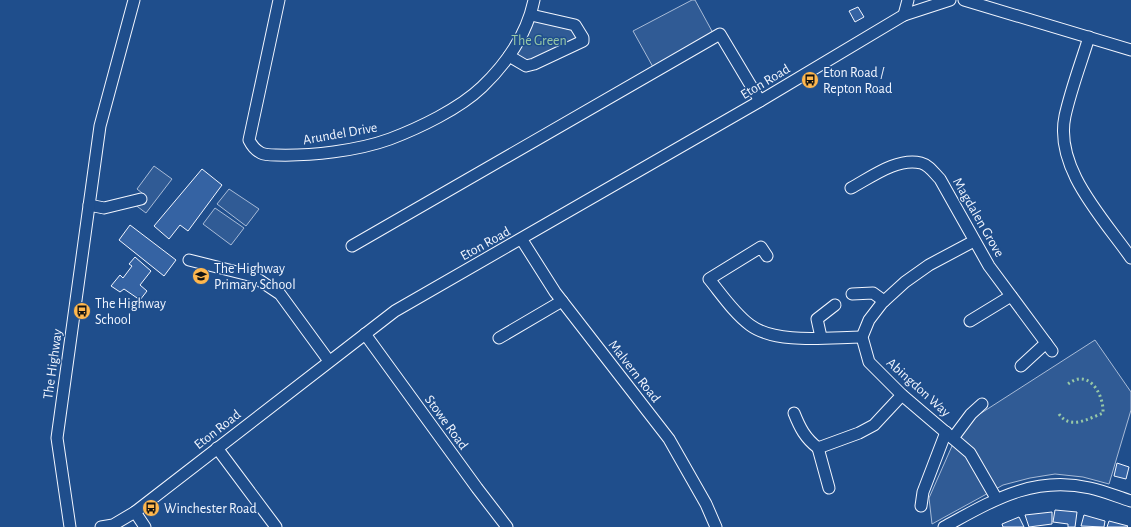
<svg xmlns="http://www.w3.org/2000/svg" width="1131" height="527" viewBox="0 0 1131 527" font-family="'Alegreya Sans',sans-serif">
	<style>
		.built { fill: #305b95; stroke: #a8bbd7 }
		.building { fill: #3563a3; stroke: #f2f6ff }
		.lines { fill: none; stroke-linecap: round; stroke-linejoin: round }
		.minor-casing { stroke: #f2f6ff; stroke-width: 13 }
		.minor { stroke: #1f4e8c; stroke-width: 11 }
		.hedge { stroke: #97c8a6; stroke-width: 3; stroke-dasharray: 2 3; stroke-linecap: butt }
		.labels { text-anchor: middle; stroke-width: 3; stroke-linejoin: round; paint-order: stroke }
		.park-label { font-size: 14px; fill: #97c8a6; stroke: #1f4e8c }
		.poi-label { font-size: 14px; fill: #f2f6ff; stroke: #1f4e8c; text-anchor: start }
		.street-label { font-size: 14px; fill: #f2f6ff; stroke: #1f4e8c }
	</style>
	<rect width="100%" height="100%" fill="#1f4e8c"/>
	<g class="built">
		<path d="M692,0H695L713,33L653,67L633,31Z"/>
		<path d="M537,21L571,30L576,34L577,39L528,62L514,53L531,22Z"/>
		<path d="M154,166L172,179L146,213L134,204L142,193L137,189Z"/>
		<path d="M229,189L259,209L246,226L217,204Z"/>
		<path d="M215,208L244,228L231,245L203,224Z"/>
		<path d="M1095,340L1131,392V410L1109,484L1083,477L1055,474L1030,478L1003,485L932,524L929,498L952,446L975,417Z"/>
	</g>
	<g class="building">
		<path d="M858,7L864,17L855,22L849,11Z"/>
		<path d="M202,169L222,185L188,231L180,225L169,239L154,226Z"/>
		<path d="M130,225L176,260L164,276L119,240Z"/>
		<path d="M135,257L151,271L140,285L147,291L140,300L124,289L120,292L111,286L120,275L123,278L132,266L129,264Z"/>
		<path d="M1117,463L1129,467L1126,479L1114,476Z"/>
		<path d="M1055,510L1077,512L1075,527H1068V524L1053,522Z"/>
		<path d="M1052,512V524L1029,527L1025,515Z"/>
		<path d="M1084,515L1105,521L1104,527L1081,526Z"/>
		<path d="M1019,517L1024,527H1003L1002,524Z"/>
		<path d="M1109,521L1128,526L1127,527H1107Z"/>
	</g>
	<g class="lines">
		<g class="minor-casing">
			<g id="minor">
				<path d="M279,0L249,140C252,146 255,150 261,153C265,155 272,155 276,155C311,156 357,151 390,139C419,128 459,109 482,87C506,64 527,34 534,0"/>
				<path d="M964,0L1131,50"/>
				<path d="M904,15L908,0"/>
				<path d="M1089,37C1081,63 1071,89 1065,116C1054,168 1103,218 1131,258"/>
				<path d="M509,56L526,66L534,64L583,41V38L575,25L531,15"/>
				<path d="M851,188C870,178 897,157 921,163C929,165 934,173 940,179L989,266L1052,351"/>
				<path d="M89,205L104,208L141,199"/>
				<path d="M522,240L555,292L669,439L706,504L716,527"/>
				<path d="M974,241L929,265L905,282L882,303L869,320L862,337L869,362L902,395L970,453L996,498"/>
				<path d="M352,246L720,34L760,101"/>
				<path d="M767,256L761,247L709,279C722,295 734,313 750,325C777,345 831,337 862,337"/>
				<path d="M189,260L253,276L280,294L329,361"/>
				<path d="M852,294L873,293L884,301"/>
				<path d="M970,321L1011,296"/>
				<path d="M365,334L477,488L507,527"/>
				<path d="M821,337L817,319L835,305"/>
				<path d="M499,338L562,301"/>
				<path d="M1021,366L1046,343"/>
				<path d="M794,413C800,428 805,438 818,448"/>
				<path d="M953,438L971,414L982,404"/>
				<path d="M217,448L276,527"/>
				<path d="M829,488L818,448L859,433L874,425L902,395"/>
				<path d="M921,506L923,492L946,432"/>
				<path d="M135,512L145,527"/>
				<path d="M70,527L57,438L100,126L134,0"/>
				<path d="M101,527L113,525L135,512L395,311L760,101L904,15L950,0"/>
				<path d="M944,527C992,501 1033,475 1090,488C1104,491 1118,497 1131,501"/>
			</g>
		</g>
		<use href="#minor" class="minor"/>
		<path class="hedge" d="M1059,414C1070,430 1088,419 1103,413C1104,392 1086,366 1066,386"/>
	</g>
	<defs>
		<g id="bus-disc" transform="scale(0.9)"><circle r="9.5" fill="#ffb74d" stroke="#1f4e8c"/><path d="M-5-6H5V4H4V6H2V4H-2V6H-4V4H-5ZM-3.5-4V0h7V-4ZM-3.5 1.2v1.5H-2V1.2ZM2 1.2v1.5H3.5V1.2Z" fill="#111"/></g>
		<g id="school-disc" transform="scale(0.9)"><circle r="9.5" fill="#ffb74d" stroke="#1f4e8c"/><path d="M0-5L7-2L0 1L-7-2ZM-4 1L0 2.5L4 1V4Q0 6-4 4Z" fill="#111"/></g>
	</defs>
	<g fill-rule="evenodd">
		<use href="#bus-disc" x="810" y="80"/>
		<use href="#school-disc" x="201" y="276"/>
		<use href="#bus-disc" x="82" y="311"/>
		<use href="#bus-disc" x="151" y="508"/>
	</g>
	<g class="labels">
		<g class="park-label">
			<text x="539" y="45">The Green</text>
		</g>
		<g class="poi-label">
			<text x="823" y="77">Eton Road /<tspan x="823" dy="16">Repton Road</tspan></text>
			<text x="214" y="273">The Highway<tspan x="214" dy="16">Primary School</tspan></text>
			<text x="95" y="308">The Highway<tspan x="95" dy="16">School</tspan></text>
			<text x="164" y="513">Winchester Road</text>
		</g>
		<g class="street-label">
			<text transform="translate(765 81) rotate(-31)" y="5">Eton Road</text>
			<text transform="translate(340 133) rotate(-10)" y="5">Arundel Drive</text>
			<text transform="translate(979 217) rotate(60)" y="5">Magdalen Grove</text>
			<text transform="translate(485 243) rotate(-29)" y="5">Eton Road</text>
			<text transform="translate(52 364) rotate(-82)" y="5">The Highway</text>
			<text transform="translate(635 371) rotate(52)" y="5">Malvern Road</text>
			<text transform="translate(919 387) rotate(42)" y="5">Abingdon Way</text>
			<text transform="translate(447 422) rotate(54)" y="5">Stowe Road</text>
			<text transform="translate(217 429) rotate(-38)" y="5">Eton Road</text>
		</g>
	</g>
</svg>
